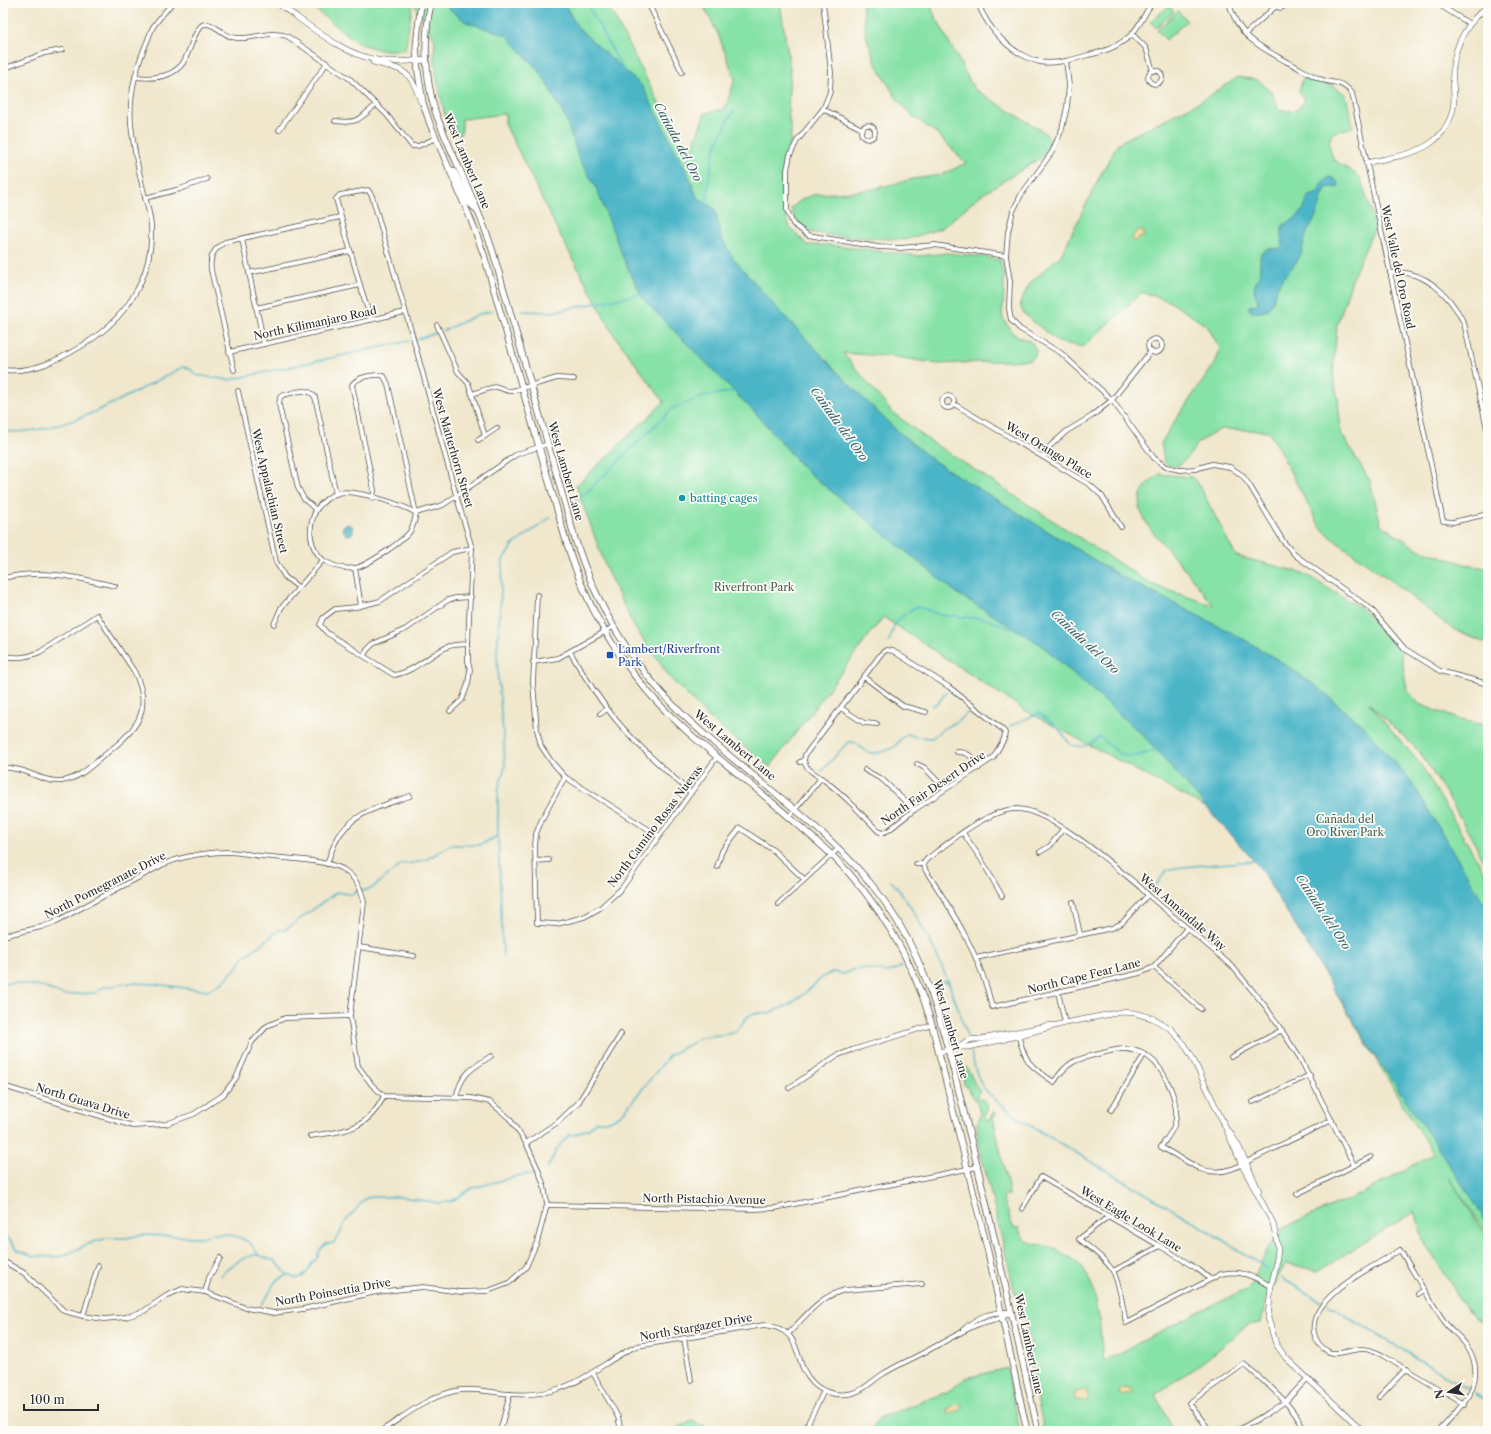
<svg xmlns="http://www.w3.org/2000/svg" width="1491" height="1434" viewBox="0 0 1491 1434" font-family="'Libre Caslon Text',serif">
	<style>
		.green { fill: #87e2a7; stroke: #598669 }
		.sand { fill: #eeda9e; stroke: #8c8264 }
		.water { fill: #4bb5c8; stroke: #3b707a }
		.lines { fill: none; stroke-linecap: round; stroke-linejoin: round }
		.stream { stroke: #4bb5c8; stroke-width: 1.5 }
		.minor-casing { stroke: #494743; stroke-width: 5.5 }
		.tertiary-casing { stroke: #494743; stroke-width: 6 }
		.secondary-casing { stroke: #494743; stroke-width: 7 }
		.minor { stroke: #fff; stroke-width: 4 }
		.tertiary { stroke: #fff; stroke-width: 5 }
		.secondary { stroke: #fff; stroke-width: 5.5 }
		.culture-dot { fill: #0f9aa8; stroke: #fdfcf7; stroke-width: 1.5 }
		.transit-dot { fill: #1a4fb4; stroke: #fdfcf7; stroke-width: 1.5 }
		.labels { text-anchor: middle; stroke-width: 3.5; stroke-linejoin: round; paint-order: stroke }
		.street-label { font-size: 11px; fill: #2b2b2b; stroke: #fdfcf7 }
		.culture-label { font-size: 11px; fill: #0d838f; stroke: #fdfcf7; text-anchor: start }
		.park-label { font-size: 11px; fill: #476250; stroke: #fdfcf7 }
		.transit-label { font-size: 11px; fill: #164399; stroke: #fdfcf7; text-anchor: start }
		.water-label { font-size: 12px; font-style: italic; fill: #38626a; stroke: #fdfcf7 }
	</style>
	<rect width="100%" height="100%" fill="#fdfcf7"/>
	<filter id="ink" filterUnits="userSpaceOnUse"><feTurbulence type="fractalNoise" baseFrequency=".025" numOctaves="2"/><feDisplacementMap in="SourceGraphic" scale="8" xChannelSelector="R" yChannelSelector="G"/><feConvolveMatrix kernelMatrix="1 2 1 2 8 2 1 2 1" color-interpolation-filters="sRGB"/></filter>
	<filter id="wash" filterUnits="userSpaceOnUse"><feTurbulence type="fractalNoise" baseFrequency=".012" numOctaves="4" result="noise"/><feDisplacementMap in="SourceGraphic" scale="16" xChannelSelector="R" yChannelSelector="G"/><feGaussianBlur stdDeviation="0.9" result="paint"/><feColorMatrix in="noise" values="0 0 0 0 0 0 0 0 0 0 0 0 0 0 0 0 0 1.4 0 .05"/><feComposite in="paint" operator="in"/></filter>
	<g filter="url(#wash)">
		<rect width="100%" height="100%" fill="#f0e7cc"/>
		<g class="green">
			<path d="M307,3H413L405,50H380L358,43Z"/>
			<path d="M413,3H607L688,159L705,113L725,109L735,79L718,34L702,3H780L790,68L788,112L791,130L790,149L784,162L782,204L790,228L808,245H830L920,256L947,253L985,257L1000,260L1004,276V296L1002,316L1012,333L1032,343L1036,350L1035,356L1031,360L939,364L896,357L843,353L891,411L927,439L1151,584L1214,606L1183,567L1150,529L1139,508L1141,494L1148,483L1160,474L1191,477L1198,483L1236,556L1303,573L1362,609L1401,651L1407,690L1419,704L1437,711L1461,720L1488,726V868L1452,803L1419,751L1368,702L1421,765L1488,878V1234L1449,1178L1488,1238V1330L1486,1328V1326L1467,1310L1423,1240L1415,1211L1318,1271L1286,1263L1268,1295L1260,1323L1249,1325L1240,1330L1223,1346L1200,1364L1155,1395L1174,1431H1044L1029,1358L1031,1345L1026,1322L1020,1313L978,1141L977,1123L980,1114L977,1102L964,1084L962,1069L966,1067C972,1075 973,1083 980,1092L977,1095V1098C991,1101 989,1107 983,1117L989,1121L993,1112H996L995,1117H993L1010,1196L1004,1195L1003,1198L1013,1227L1019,1228C1020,1230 1020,1234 1022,1236C1027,1245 1041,1244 1050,1247C1061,1252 1072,1257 1081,1266C1099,1285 1100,1332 1103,1358L1106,1360L1198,1312L1248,1289L1270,1244L1283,1228L1359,1195L1433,1154L1244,841L1222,816L1026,711L883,617L770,767L713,722L671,679L635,628L608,573L576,486L664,402L614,335L559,233L505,124V114L462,119V130L459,136L451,120L446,121L436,74L434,52L435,40Z"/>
			<path d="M862,3H931L933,12L974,89L1044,132L1050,138L1048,152L1042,157L981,195L942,228L905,240L837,236L810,232L796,221L791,208L804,198L817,194L851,192L874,189L913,179L941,175L966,163L935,132L911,115L897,99L877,66L866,36Z"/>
			<path d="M1169,6L1174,12L1156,28L1150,22Z"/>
			<path d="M1178,11L1187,21L1166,40L1157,30Z"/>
			<path d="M1238,77L1258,80L1272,93L1278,109L1290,111L1297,110L1305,101L1299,91L1303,77L1333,86L1346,95L1353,127L1332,133L1329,143L1333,159L1360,177L1376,225L1354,274L1337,325L1333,376L1338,399L1341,433L1370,481L1381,525L1418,549L1471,566L1488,568V644L1451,628L1382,574L1338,543L1320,527L1291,473L1275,442L1268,431L1221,429L1199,442L1188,457L1178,466L1167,465L1164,462L1161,443L1174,422L1216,362L1220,348L1207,326L1169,301L1142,292L1083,347L1058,342L1023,313L1020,303L1030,283L1061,255L1100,176L1118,143L1203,100Z"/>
			<path d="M1007,1368L1020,1431H870L879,1418L947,1392L966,1378Z"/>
			<path d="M692,1421L709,1428V1431H674L676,1429Z"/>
		</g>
		<g class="sand">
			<path d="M1138,230L1143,231L1144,236L1140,238L1136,241H1133L1132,237Z"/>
			<path d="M1126,1387L1131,1389L1132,1393L1121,1395L1119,1392L1120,1389Z"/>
			<path d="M1084,1390H1087L1088,1401L1076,1400L1074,1397L1075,1393Z"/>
			<path d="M956,1404L962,1406L961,1410L948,1413L947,1410Z"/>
		</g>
		<g class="water">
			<path d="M446,3H564L578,28L642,86L689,176L697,197L715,209L721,237L733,258L775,306L848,383L895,429L934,461L1122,577L1240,637L1280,661L1319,688L1365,728L1411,781L1488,910V1223L1395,1084L1377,1059L1260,868L1143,735L1040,644L958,594L804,469L763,421L643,299L623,258L596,187L579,159L566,119L541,73L506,35L466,22L449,9Z"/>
			<path d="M1330,177L1336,180L1339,185L1337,188L1331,187L1327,188C1321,196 1321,205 1317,214C1314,222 1307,230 1305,238C1303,244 1303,251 1300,256C1296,266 1285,273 1280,283C1271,297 1276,315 1252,312L1249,309V306L1257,304L1258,301L1255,293L1254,288L1260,272V257L1262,253L1268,248L1275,249L1282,247L1283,245C1279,216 1285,229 1300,214C1305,209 1305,203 1308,197C1311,195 1315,195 1317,193C1323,187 1321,180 1330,177Z"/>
			<path d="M349,524L353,527V532L352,534L347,535L342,529L344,525Z"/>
		</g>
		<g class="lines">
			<g class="stream">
				<path d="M587,3L623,70"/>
				<path d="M706,205C710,166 713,143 734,110"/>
				<path d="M522,311L552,312L642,294"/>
				<path d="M443,331L479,314L492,311"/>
				<path d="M418,339L436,333"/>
				<path d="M3,431C61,438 132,393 183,367L190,369L196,375L229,380L409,341"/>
				<path d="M572,503L587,492L673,408L705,396L736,391"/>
				<path d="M889,642L895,623L906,613L916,607L922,608L940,615L987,619L1009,628L1014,627"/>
				<path d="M932,706L939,702L947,691"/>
				<path d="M1010,726L1039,713L1058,728L1071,745C1089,749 1086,745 1100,737C1105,741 1110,746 1115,750C1128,760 1142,756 1156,749"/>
				<path d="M822,771L848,742H854C866,751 869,757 885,751C887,750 891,749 894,747C900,742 899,738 907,734L917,737L932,738L943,729L956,722L970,711"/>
				<path d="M891,881C905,896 915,914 925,932C944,968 955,997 967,1036"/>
				<path d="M1150,893L1167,870L1182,867L1254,861"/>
				<path d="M503,956L498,836V790L505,767L504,744L498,678L497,653L503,560L513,545L551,517"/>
				<path d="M940,981L949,982"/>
				<path d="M3,983H16L43,987L62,995L95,993L104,987L131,983L155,984L207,991L223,982L239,965L244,956L262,944L279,930H285L337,892L351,895L356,892L371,889L402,864L414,863L427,859L443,850L449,845H480L498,836"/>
				<path d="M971,1052C974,1064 976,1077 983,1087C994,1101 1010,1111 1024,1122L1199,1225L1268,1269"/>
				<path d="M547,1168L559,1146L570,1134L574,1135L590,1128L594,1123L596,1121H610L622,1114L669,1056L682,1048L692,1043L701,1037L728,1034L735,1032L748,1016L759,1013H768L789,1005L804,994L823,977L833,972L844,974L856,969H867L887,972L895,970L902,966"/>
				<path d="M3,1235L9,1239L18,1250L34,1256L52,1257L63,1256L93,1242L108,1238H126L140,1235L199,1237C205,1237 210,1234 215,1234C226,1233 243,1237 251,1244C254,1247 256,1252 258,1255L275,1261L288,1275L296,1278L302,1277L308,1271L312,1263L317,1258L320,1250L326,1244L333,1243L339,1236L345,1222L365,1199L370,1197H402L439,1203L452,1201L465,1193L470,1189L521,1175L526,1174L534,1176"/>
				<path d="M220,1276C230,1266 243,1255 258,1255"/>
				<path d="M1281,1278L1321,1301"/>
				<path d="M261,1305L270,1292L273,1285L276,1281L288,1275"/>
				<path d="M1328,1305L1468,1389"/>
				<path d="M1475,1394L1488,1402"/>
			</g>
		</g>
	</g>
	<g filter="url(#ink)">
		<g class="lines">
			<g class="minor-casing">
				<g id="minor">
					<path d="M648,3L682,72"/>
					<path d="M823,3L831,72L830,92L823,109L797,141L790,155L787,170V210L793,224L808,235L878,247L900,248L935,245L1006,256"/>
					<path d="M978,3C988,30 1012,55 1040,62C1053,65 1076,59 1088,55C1104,52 1120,46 1132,34C1140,25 1145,13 1152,3"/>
					<path d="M1229,3C1238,37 1259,46 1287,62C1298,67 1308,74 1320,79C1334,85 1340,79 1352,93L1443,521L1453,522L1488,514"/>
					<path d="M1274,3C1275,7 1279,9 1283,7L1286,3"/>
					<path d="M1436,3L1470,24"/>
					<path d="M1132,34L1146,48L1153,71"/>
					<path d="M1245,34L1276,6"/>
					<path d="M1066,61L1069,85L1067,107L1062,129L1052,152L1021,195L1013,211L1008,232L1006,256L1010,281L1009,309L1011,320L1020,329L1061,353L1112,400L1154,458L1166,467L1180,470L1195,469L1212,464L1230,467L1242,475L1250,486L1283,541L1295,555L1371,609L1405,649L1440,671L1488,684"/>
					<path d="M3,69L45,53L62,50"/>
					<circle cx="1155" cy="77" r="7"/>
					<path d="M135,77C152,79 172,78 183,63C187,56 190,48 193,40C195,35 198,28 202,25C211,20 223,35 232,37C252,42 266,29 287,36L350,79L386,114L412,146H418L436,138"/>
					<path d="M823,109L862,129"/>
					<path d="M335,121C359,124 359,119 377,104"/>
					<circle cx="868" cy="132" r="7"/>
					<path d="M279,130L327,63"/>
					<path d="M145,198L180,189L207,179"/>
					<path d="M242,239L264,344"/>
					<path d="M249,273L350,251"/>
					<path d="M1390,273C1424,268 1450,295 1464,323L1488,434"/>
					<path d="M256,308L360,285"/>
					<path d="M371,320L360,285L336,199L340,195L368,190L372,196L412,334L456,495L472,548L468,644V661L470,670L468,684L462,700L450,711"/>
					<path d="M437,325L458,372L468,383L472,394"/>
					<circle cx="1155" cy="346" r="7"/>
					<path d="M229,352L405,312"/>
					<path d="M3,370C31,373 57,361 80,347C125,320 154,279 151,225C150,213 146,201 143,189C138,168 133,145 131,124C129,97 136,68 146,44C149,38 150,32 153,27C159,18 166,11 172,3"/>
					<path d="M234,370L211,270C209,256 214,249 225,242L340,217"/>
					<path d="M238,391L276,562L285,577L298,587"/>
					<circle cx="948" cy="402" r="6"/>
					<path d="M954,404L1090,485L1102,496L1121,527"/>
					<path d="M485,436L497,428"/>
					<path d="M478,440L485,436L472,394C479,392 490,387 497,387C503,388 506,392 512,391L557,378L574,379"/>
					<path d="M1044,457L1050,446L1067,431L1092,416L1112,400L1151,351"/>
					<path d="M373,498L374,490L352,385C356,377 376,373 384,376L388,384L416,513"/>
					<path d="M316,510C322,502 328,496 338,493C355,489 401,504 416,513"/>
					<path d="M323,560C308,546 308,527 316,510L304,499L298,488L279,405L280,397L283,395C294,393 308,386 315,397L336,494"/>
					<path d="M355,568L361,606"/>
					<path d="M3,578C43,569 75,577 115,586"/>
					<path d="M537,595L533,683L537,730L541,746L551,761L565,777L659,836"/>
					<path d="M274,624L281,608L323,560C333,566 344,570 355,568C367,566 401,542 409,533C413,527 415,520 416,513L443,505L517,454L548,444"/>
					<path d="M468,644C462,645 453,644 447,647C429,655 414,672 394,675L327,633L320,625L323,618L335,609L356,607L380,601L452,552L472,548"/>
					<path d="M570,652C584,676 599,699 616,720C639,747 665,770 691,793"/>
					<path d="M364,655L367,650L373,644L406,629L448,600L456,598L471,597"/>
					<path d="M3,656C17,658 27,658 40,652L97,615L134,671C156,714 133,732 101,758C90,767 78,779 62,781C48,782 37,776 24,771C17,769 10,768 3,767"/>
					<path d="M533,662L558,658L613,627"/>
					<path d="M864,677L903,706L926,712"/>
					<path d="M841,708L864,723L877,724"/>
					<path d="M600,714L607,709"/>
					<path d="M957,752C970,752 973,758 979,768"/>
					<path d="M804,761C806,770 817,775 824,780C844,795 861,813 878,831L882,833"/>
					<path d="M800,762L804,761L805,755L881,654L886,650L893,651L949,687L1002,729L1005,733L1004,739L993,758L914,810L889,830L882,833"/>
					<path d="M917,764L925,768L945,789"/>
					<path d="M865,770L883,780L914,810"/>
					<path d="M565,777L542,819L536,834L535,848L537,923L557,924L584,917L600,908L621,889L717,757"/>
					<path d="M789,817L821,778"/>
					<path d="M963,833L981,859L1002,896"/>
					<path d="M1040,852L1050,846L1063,829"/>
					<path d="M535,861L549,860"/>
					<path d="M327,864C329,857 332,850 335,843C349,813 381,806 410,796"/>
					<path d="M916,864H923"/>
					<path d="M923,864L927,859C948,843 989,809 1016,809C1049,808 1114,866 1140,887L1148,895L1232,966L1266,1007L1300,1058L1354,1165"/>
					<path d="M923,864L926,871C954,913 981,957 992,1007L1140,973L1154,967L1187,928"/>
					<path d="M717,867L722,851L740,828L773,850L804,879"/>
					<path d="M1073,902L1080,934"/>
					<path d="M778,904L839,848"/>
					<path d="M3,936L41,927L53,923L162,865C182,856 203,853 224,852C236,851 249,855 261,856C280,858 330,860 344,870C356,878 362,889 364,903L350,1016L358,1066L372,1085L384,1096L471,1098L490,1102L509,1118L526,1143L538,1169L544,1186L547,1205L537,1242L526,1267L509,1283L488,1291L461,1292L423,1287L376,1292L303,1309L274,1313L246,1308L205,1292L182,1289L166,1296L144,1311L126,1317L104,1319L83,1316L64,1311L24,1273L3,1261"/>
					<path d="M359,947L414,956"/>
					<path d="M976,958L1112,928L1122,923L1148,895"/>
					<path d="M1154,967L1201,1009"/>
					<path d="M1058,992L1065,1023"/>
					<path d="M1018,1034C1025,1063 1030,1066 1054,1082C1068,1061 1076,1059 1099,1054C1107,1052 1117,1048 1126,1049C1150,1051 1161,1067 1170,1087C1175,1099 1178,1110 1175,1123C1173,1131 1166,1139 1161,1147L1200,1169C1212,1173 1222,1173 1234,1168L1332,1120"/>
					<path d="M1231,1057L1282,1030"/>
					<path d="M3,1086L133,1126L166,1124L194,1114L223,1095L236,1078L252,1042L267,1026L285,1018L350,1016"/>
					<path d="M789,1088L836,1056L852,1050L932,1025"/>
					<path d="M456,1097C462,1073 471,1069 491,1056"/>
					<path d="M1253,1102L1310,1075"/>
					<path d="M1111,1110L1144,1055"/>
					<path d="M310,1136C344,1131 367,1131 384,1096"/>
					<path d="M526,1143L558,1122L578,1103L621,1034"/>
					<path d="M1297,1194L1371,1157"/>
					<path d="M547,1205L754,1209L775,1208L977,1167"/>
					<path d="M1022,1209L1041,1177L1160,1246L1199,1270L1210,1279"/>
					<path d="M1109,1216L1079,1239C1090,1248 1105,1258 1113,1271C1120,1285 1123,1307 1126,1323L1221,1274C1241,1269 1254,1277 1271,1286"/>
					<path d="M1113,1271L1160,1246"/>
					<path d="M205,1292L209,1278L220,1258"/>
					<path d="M1418,1294L1424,1290"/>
					<path d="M83,1316L98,1266"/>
					<path d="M964,1329C978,1316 992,1311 1012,1312"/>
					<path d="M788,1334C806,1316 819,1296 845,1290L922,1284"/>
					<path d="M684,1338L691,1380"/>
					<path d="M593,1373L618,1417L621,1431"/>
					<path d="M1379,1397L1406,1369"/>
					<path d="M381,1431C406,1415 431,1394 461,1390C477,1388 494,1393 510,1394C525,1395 543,1394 558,1389C588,1380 609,1358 637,1346L764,1325C806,1329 791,1362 813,1383C823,1393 839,1397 853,1393C865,1390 873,1380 883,1374C897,1365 912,1359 927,1351C942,1343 957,1334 972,1327C986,1320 999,1321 1012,1312"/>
					<path d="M500,1431L510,1394"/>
					<path d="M804,1431L824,1391"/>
					<path d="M1210,1431L1189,1403L1244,1364C1267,1384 1292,1403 1305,1431"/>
					<path d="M1237,1431L1268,1413L1286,1401L1307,1379"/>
					<path d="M1439,1431C1461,1406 1491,1381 1466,1345C1460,1336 1450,1330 1444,1321C1428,1298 1415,1274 1400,1250C1375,1266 1307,1297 1314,1333C1316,1342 1321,1348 1329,1352C1339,1356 1351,1349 1362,1349C1369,1349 1376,1352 1382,1355L1464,1404"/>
				</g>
			</g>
			<g class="tertiary-casing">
				<g id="tertiary">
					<path d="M277,3C307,23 341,54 377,60C393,63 410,61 426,60"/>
					<path d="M373,62C381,65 390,66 398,69C412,74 416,89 421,102"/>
					<path d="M1366,163C1386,158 1410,156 1428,145C1443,136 1454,117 1454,99C1454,89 1452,79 1453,68C1455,44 1468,21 1488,6"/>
					<path d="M960,1047C966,1039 972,1039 981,1039L1052,1025"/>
					<path d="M939,1052L960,1047H968L1001,1040L1065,1023L1121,1012L1135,1013L1152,1018L1171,1029L1185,1045L1192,1057L1224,1124L1242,1165L1273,1223L1278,1248L1276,1266L1271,1286L1268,1318L1276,1344L1286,1358L1363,1431"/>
					<path d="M1230,1132L1239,1147L1259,1191"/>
				</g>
			</g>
			<g class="secondary-casing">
				<g id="secondary">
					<path d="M421,3L416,47L418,72L423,103L430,124L471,220L484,255L566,541C583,597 610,648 648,692C675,723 706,748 738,774C770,800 801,827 832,855C880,903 913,960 932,1025L988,1252L1027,1431"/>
					<path d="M431,3C423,38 425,77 435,111C441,128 448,143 455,159C469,190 483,220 493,252L575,539C596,604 630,663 679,711C745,776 827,823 882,898C935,971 948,1051 970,1136C994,1234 1016,1332 1038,1431"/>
					<path d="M449,169L454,171L470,204L477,210"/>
				</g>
			</g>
			<use href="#minor" class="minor"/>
			<use href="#tertiary" class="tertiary"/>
			<use href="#secondary" class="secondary"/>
		</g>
	</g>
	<circle class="culture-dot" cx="682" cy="498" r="4"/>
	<rect class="transit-dot" x="606" y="651" width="8" height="8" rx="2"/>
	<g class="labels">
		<g class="street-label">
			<text transform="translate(467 161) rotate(67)" y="4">West Lambert Lane</text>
			<text transform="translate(1398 267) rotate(78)" y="4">West Valle del Oro Road</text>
			<text transform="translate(315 323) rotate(-12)" y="4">North Kilimanjaro Road</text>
			<text transform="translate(453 448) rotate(74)" y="4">West Matterhorn Street</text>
			<text transform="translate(1049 450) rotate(31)" y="4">West Orango Place</text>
			<text transform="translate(566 471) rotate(74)" y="4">West Lambert Lane</text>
			<text transform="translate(270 491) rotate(77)" y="4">West Appalachian Street</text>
			<text transform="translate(735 745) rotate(40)" y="4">West Lambert Lane</text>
			<text transform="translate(933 788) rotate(-34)" y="4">North Fair Desert Drive</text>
			<text transform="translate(655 826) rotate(-53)" y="4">North Camino Rosas Nuevas</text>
			<text transform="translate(105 885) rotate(-27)" y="4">North Pomegranate Drive</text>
			<text transform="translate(1183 912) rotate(41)" y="4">West Annandale Way</text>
			<text transform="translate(1084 976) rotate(-14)" y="4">North Cape Fear Lane</text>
			<text transform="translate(951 1029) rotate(74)" y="4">West Lambert Lane</text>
			<text transform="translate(83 1101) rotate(17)" y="4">North Guava Drive</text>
			<text transform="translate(704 1199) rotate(1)" y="4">North Pistachio Avenue</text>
			<text transform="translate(1131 1219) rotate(31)" y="4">West Eagle Look Lane</text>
			<text transform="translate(333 1292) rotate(-10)" y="4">North Poinsettia Drive</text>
			<text transform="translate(696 1327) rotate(-10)" y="4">North Stargazer Drive</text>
			<text transform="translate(1029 1344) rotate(78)" y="4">West Lambert Lane</text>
		</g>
		<g class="culture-label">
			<text x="690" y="502">batting cages</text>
		</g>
		<g class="park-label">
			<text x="754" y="591">Riverfront Park</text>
			<text x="1345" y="823">Cañada del<tspan x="1345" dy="13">Oro River Park</tspan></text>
		</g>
		<g class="transit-label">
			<text x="618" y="653">Lambert/Riverfront<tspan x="618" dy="13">Park</tspan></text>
		</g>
		<g class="water-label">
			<text transform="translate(678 142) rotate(62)" y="4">Cañada del Oro</text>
			<text transform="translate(839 424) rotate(54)" y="4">Cañada del Oro</text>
			<text transform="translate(1085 642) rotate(43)" y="4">Cañada del Oro</text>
			<text transform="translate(1323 912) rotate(56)" y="4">Cañada del Oro</text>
		</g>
	</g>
	<rect width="1491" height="1434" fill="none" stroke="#fdfcf7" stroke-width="16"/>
	<g transform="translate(1449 1392) rotate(258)" stroke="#fdfcf7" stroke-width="3" paint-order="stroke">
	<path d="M0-3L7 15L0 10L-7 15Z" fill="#2b2b2b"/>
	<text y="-6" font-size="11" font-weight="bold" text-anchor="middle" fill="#2b2b2b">N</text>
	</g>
	<path d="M24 1404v6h74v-6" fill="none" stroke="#2b2b2b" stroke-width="2"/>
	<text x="30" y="1404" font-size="12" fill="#2b2b2b" stroke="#fdfcf7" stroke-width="3" paint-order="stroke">100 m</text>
</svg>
